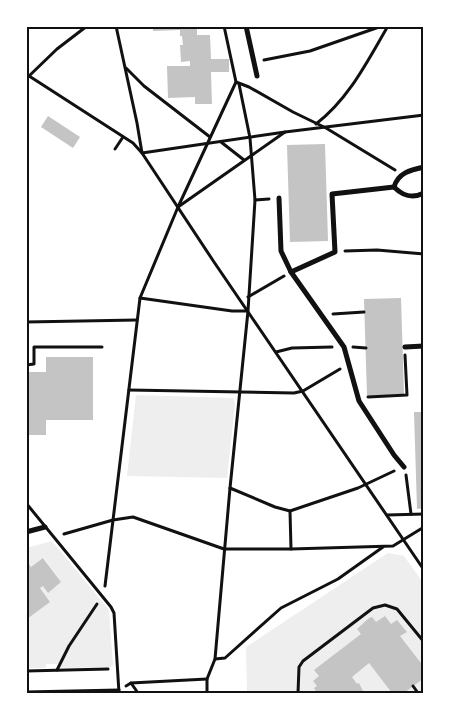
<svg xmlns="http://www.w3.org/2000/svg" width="450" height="719" viewBox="0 0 450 719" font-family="'Roboto Serif',serif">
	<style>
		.green { fill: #eee }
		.building { fill: #c4c4c4 }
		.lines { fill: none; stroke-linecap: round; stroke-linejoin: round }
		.path { stroke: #111; stroke-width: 3 }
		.service { stroke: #111; stroke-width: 3 }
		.minor { stroke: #111; stroke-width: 5 }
		.neatline { fill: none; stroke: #111; stroke-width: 2 }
	</style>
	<rect width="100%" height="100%" fill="#fff"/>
	<g class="green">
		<path d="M136,395L233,398L235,404L227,478L127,476Z"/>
		<path d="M52,541L109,610L113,665L111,667L58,668V664H46V668H29L27,666L26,618L27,619L50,602L40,588L43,586L48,592L61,582L44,558L31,567L26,560V548Z"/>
		<path d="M388,553L404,556L424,584V693H247L246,647Z"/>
	</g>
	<g class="building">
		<path d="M153,26H197V35H210L211,59H229V72H211L212,104H195V97L168,98L167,66H190V61L181,62L180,45H183L182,36H180V30L153,31Z"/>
		<path d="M48,116L80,137L73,148L41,127Z"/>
		<path d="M325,144L328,241L290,242L287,145Z"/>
		<path d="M401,298L404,394L367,396L364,299Z"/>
		<path d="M46,357H93V420H46V435H26V372H46Z"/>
		<path d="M414,412H424V508L417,509Z"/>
		<path d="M43,558L61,582L48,593L43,586L40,588L50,602L27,619L26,560L31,567Z"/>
		<path d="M385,616L391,624L397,620L407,632L400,636L424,667V678L404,693H392L369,663L352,677L357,684L359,683L364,693H317L314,688L317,686L313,681L319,676L314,670L361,634L357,629L369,618L372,617L376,622Z"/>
	</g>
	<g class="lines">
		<g class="path">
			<path d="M116,26L137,123L142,153L285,132L424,115"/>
			<path d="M422,26L424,32"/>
			<path d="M264,60L310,51L382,26"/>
			<path d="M126,68L144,86L210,137"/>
			<path d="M26,74L133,143L142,153L214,262L424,570"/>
			<path d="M29,76L57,49L87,26"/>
			<path d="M236,82L249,87L293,112L326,128L395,170"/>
			<path d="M239,84L250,138L255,200L269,199"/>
			<path d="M316,124C349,99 368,60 388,26"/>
			<path d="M221,142L244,160"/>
			<path d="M115,149L123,137"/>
			<path d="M178,207L236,82L224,26"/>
			<path d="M345,251L377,250L424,254"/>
			<path d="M248,297L284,276"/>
			<path d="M140,298L232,311H247"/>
			<path d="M333,314L364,312"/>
			<path d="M26,322L137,320"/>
			<path d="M353,347L366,348"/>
			<path d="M276,352L292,348L332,347"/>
			<path d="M129,390L294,393L303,391L340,369"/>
			<path d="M368,397L407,395L405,355"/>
			<path d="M406,475L411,514"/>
			<path d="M230,488L275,507L290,511L358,488L394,471"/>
			<path d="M290,511L291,549"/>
			<path d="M387,515L424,514"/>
			<path d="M64,534L113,520L133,517L224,549H291L393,546L424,527"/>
			<path d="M105,586L140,298L178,207L285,132"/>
			<path d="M215,659L225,658L281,608L338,579L383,547"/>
			<path d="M57,670L69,646L97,604"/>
			<path d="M26,671L108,669"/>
			<path d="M131,683L138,693"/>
			<path d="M126,686L131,683L207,679"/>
			<path d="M413,686L418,693"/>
			<path d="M207,693V679L215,659L230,488L248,311L255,200"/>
			<path d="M298,693L299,667L303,661L373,608L385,605L397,609L424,642"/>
		</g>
		<g class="service">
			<path d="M26,365L34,364V347H102"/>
			<path d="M26,503L111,607L114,613L119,693"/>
			<path d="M26,692L119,690"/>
		</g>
		<g class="minor">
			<path d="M246,26L257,76"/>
			<path d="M424,159V167"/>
			<path d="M394,187C403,196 412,199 424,193"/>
			<path d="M279,198L281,251L291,272L344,347L359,401L394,455L404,467"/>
			<path d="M291,272L335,252L332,194L394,187C398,173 410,170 424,167"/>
			<path d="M405,347L424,346"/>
			<path d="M26,532L45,527"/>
		</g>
	</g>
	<rect width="450" height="719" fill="none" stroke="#ffffff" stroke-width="55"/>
	<rect x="28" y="28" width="394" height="664" class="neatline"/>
</svg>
